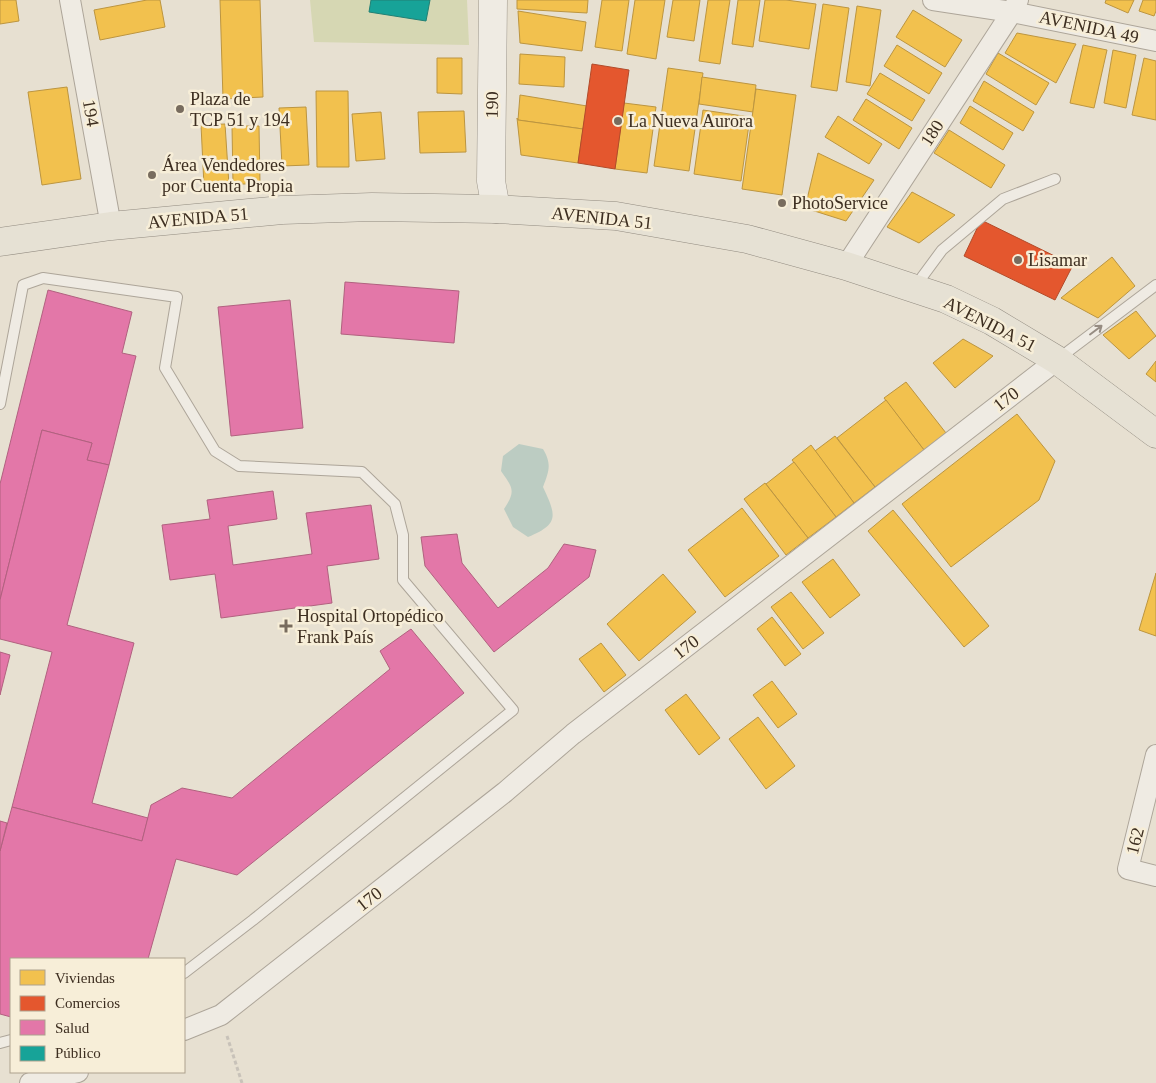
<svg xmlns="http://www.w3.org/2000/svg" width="1156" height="1083" viewBox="0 0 1156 1083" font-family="Georgia,serif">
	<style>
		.green { fill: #d6d7b3 }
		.water { fill: #bcccc2 }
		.homes { fill: #f2c14e; stroke: #bc9540 }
		.shops { fill: #e4572e; stroke: #b24b2a }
		.health { fill: #e377a8; stroke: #b1617f }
		.public { fill: #17a398; stroke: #228074 }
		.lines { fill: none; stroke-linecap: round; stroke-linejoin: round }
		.lane-casing { stroke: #ada599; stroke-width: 12 }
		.street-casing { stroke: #ada599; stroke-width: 22 }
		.secondary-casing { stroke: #9c958a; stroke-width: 29 }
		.primary-casing { stroke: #928b80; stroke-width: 29 }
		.path { stroke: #c8c2b9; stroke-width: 3; stroke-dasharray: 4 2.5; stroke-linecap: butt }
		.lane { stroke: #efebe3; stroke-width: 10 }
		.street { stroke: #efebe3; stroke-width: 20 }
		.secondary { stroke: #efebe3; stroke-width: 28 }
		.primary { stroke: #e6e1d4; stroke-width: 28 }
		.oneway { stroke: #968c82 }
		.poi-dot { fill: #786c5e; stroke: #f7eed8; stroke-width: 2 }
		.labels { text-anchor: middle; stroke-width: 5; stroke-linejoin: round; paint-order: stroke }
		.street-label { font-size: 18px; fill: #3d2e20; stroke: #f7eed8 }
		.poi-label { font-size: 18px; fill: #3d2e20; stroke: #f7eed8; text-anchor: start }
	</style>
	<rect width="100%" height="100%" fill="#e7e0d1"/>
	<path class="green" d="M310,0H467L469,45L314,42Z"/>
	<path class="water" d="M519,444L543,449C552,464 549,471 543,487C556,515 560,524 528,537L513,527L504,509C516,491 513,488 501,471L503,456Z"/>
	<g class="homes">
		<path d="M0,0H16L19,21L0,24Z"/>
		<path d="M147,0H160L165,27L100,40L94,10Z"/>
		<path d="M220,0H260L263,97L223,99Z"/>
		<path d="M517,0H588L587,13L517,9Z"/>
		<path d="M602,0H629L622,51L595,47Z"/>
		<path d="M635,0H665L656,59L627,54Z"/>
		<path d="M673,0H700L694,41L667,37Z"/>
		<path d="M708,0H730L720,64L699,61Z"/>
		<path d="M738,0H760L753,47L732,44Z"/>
		<path d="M765,0H786L816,4L809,49L759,41Z"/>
		<path d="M1106,0H1134L1128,13L1105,3Z"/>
		<path d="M1143,0H1156V11L1154,16L1139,11Z"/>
		<path d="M823,4L849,8L837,91L811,87Z"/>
		<path d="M857,6L881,10L870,86L846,82Z"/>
		<path d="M913,10L962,40L945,67L896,37Z"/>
		<path d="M518,11L586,22L582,51L520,43Z"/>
		<path d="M1017,33L1076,44L1056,83L1005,53Z"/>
		<path d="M897,45L942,73L929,94L884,66Z"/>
		<path d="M1083,45L1107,50L1094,108L1070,103Z"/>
		<path d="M1113,50L1136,55L1126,108L1104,103Z"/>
		<path d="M998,53L1049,83L1036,105L986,74Z"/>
		<path d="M520,54L565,57L564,87L519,84Z"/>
		<path d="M437,58H462V94L437,93Z"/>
		<path d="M1144,58L1156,61V120L1132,115Z"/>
		<path d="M668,68L703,73L689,171L654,166Z"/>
		<path d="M880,73L925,100L912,121L867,94Z"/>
		<path d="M702,77L756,85L753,112L699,104Z"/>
		<path d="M984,81L1034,112L1023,131L973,101Z"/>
		<path d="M67,87L81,179L42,185L28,92Z"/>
		<path d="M756,89L796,95L782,195L742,189Z"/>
		<path d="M316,91H348L349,167H317Z"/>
		<path d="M520,95L587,106L583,129L518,120Z"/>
		<path d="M866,99L912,128L899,149L853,120Z"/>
		<path d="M624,103L656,107L647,173L615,169Z"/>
		<path d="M970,106L1013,133L1003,150L960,123Z"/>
		<path d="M306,107L309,165L282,166L279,108Z"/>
		<path d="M703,110L750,117L741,181L694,174Z"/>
		<path d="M464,111L466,152L420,153L418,112Z"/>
		<path d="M381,112L385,159L356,161L352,114Z"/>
		<path d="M838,116L882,144L869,164L825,137Z"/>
		<path d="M517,118L518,120L583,129L578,163L521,155Z"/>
		<path d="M225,124L229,185L204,186L201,125Z"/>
		<path d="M232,126H259L260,184H233Z"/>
		<path d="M949,130L1005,165L991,188L934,153Z"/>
		<path d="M818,153L874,180L846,221L805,208Z"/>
		<path d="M912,192L955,215L919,243L887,227Z"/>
		<path d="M1112,257L1135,286L1098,318L1061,298Z"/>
		<path d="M1136,311L1156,336L1129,359L1103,335Z"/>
		<path d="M963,339L993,356L955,388L933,363Z"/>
		<path d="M1156,361V382L1146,374Z"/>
		<path d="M906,382L946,433L924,450L884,398Z"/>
		<path d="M886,400L924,450L875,487L837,438Z"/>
		<path d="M1017,414L1055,461L1039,500L951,567L902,504Z"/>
		<path d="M835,436L875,487L854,503L815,451Z"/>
		<path d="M811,445L854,503L836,517L792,460Z"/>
		<path d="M794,462L836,517L808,538L766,484Z"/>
		<path d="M765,483L808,538L786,555L744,499Z"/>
		<path d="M742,508L779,556L725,597L688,550Z"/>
		<path d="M893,510L989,626L964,647L868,531Z"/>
		<path d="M833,559L860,595L830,618L802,582Z"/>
		<path d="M1156,573V636L1139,630Z"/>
		<path d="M663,574L696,612L639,661L607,624Z"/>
		<path d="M791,592L824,633L803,649L771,607Z"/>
		<path d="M772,617L801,654L785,666L757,629Z"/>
		<path d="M601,643L626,675L604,692L579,659Z"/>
		<path d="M772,681L797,714L778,728L753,695Z"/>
		<path d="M686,694L720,738L699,755L665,710Z"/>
		<path d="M758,717L795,766L766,789L729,739Z"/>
	</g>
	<g class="shops">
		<path d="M592,64L629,70L615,169L578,163Z"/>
		<path d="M981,220L1073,265L1055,300L964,256Z"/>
	</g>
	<g class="health">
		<path d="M345,282L459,291L454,343L341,334Z"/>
		<path d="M48,290L132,312L122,353L136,356L109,465L87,460L92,443L42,430L0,600V484Z"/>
		<path d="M290,300L303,428L231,436L218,307Z"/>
		<path d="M42,430L92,443L87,460L109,465L67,625L134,643L92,803L148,818L142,841L12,807L52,652L0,639V600Z"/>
		<path d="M273,491L277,519L228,526L233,565L312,554L306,513L371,505L379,559L327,566L332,603L221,618L215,574L170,580L162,525L210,519L207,500Z"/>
		<path d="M457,534L462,563L498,608L548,568L564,544L596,550L589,577L494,652L425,566L421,537Z"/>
		<path d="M411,629L464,693L237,875L176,859L148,959H11V1017L0,1014V851L12,807L142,841L151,805L182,788L232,798L390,669L380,651Z"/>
		<path d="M0,652L10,655L0,695Z"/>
		<path d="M0,821L7,823L0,851Z"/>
	</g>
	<path class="public" d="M371,0H430L426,21L369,12Z"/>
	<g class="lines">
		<g class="lane-casing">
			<g id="lane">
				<path d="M914,288L942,250L1003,199L1055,179"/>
				<path d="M1058,359L1156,285"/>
				<path d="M0,404L23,285L43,278L177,297L165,368L215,451L239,466L362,472L395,504L403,535V580L513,710L253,920L184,973"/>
				<path d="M0,1043L11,1040"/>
			</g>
		</g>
		<g class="street-casing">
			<g id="street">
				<path d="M70,0L111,226"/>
				<path d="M933,0L1012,12L1156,41"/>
				<path d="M846,266L1012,12L1018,0"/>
				<path d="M1156,755L1128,869L1156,876"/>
				<path d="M184,1030L221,1015L505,792L573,734L1057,360"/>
				<path d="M30,1083L78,1072"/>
			</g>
		</g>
		<g class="secondary-casing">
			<path id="secondary" d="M493,0L491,181L496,209"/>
		</g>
		<g class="primary-casing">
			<path id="primary" d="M0,242L111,226L282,210L372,207L496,209L616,216L747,239L846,266L946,299L992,321L1057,360L1156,434"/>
		</g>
		<path class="path" d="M227,1036L242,1083"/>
		<use href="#lane" class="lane"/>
		<use href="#street" class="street"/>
		<use href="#secondary" class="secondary"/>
		<use href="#primary" class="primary"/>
	</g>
	<defs><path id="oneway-shaft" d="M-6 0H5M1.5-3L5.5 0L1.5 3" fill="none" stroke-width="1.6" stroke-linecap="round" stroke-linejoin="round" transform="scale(1.25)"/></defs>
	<use class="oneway" href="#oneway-shaft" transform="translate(1096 330) rotate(-37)"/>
	<g class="poi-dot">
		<circle cx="180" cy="109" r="5"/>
		<circle cx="618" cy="121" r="5"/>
		<circle cx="152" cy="175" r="5"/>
		<circle cx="782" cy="203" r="5"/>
		<circle cx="1018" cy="260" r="5"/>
		<path d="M283.5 618.5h5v5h5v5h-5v5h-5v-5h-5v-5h5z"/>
	</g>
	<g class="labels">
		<g class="street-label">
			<text transform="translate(1089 27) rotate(12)" y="6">AVENIDA 49</text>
			<text transform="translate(492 105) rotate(-89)" y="6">190</text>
			<text transform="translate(91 113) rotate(80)" y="6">194</text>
			<text transform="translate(932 133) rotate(-57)" y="6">180</text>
			<text transform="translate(198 218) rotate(-5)" y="6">AVENIDA 51</text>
			<text transform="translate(602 218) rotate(6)" y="6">AVENIDA 51</text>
			<text transform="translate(990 324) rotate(27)" y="6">AVENIDA 51</text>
			<text transform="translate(1006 399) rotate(-38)" y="6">170</text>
			<text transform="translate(686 647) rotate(-38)" y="6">170</text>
			<text transform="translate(1135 841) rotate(-76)" y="6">162</text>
			<text transform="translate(369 899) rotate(-38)" y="6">170</text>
		</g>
		<g class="poi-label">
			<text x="190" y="105">Plaza de<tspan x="190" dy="21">TCP 51 y 194</tspan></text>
			<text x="628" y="127">La Nueva Aurora</text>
			<text x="162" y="171">Área Vendedores<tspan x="162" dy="21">por Cuenta Propia</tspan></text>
			<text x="792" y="209">PhotoService</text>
			<text x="1028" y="266">Lisamar</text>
			<text x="297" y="622">Hospital Ortopédico<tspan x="297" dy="21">Frank País</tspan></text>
		</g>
	</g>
	<rect x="10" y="958" width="175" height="115" fill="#f7eed8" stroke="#ada18e"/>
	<rect x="20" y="970" width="25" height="15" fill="#f2c14e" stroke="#ada18e"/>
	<text x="55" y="983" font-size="15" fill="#3d2e20">Viviendas</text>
	<rect x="20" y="996" width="25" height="15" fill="#e4572e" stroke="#ada18e"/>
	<text x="55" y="1008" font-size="15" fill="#3d2e20">Comercios</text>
	<rect x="20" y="1020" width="25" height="15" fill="#e377a8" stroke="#ada18e"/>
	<text x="55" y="1033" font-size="15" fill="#3d2e20">Salud</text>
	<rect x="20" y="1046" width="25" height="15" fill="#17a398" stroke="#ada18e"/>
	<text x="55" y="1058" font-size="15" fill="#3d2e20">Público</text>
</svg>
